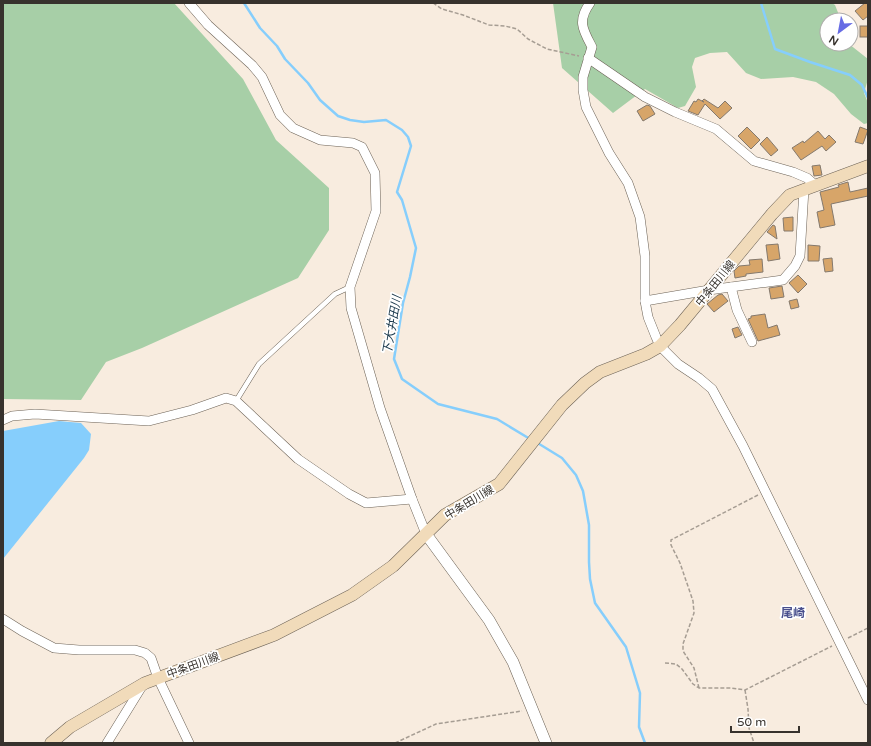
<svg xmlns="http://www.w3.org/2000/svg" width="871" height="746" viewBox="0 0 871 746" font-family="'Varela Round','Noto Sans JP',sans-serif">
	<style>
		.green { fill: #a7cfa7 }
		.water { fill: #86cefc }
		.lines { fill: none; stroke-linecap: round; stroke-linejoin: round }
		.stream { stroke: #86cefc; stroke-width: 2.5 }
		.building { fill: #d7a569; stroke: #84796d }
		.service-casing { stroke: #6d6357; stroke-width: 5.5 }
		.minor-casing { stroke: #6d6357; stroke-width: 10 }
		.tertiary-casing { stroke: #6d6357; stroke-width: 12 }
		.secondary-casing { stroke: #6d6357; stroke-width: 13 }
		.path { stroke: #a69d93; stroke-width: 1.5; stroke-dasharray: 4 2; stroke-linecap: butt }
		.service { stroke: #fff; stroke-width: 4.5 }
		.minor { stroke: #fff; stroke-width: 9 }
		.tertiary { stroke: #fff; stroke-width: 11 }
		.secondary { stroke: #f1dbba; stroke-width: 12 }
		.labels { text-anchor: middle; stroke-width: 3.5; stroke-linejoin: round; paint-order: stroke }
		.street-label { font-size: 11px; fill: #37322d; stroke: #fff }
		.water-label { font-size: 12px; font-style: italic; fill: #17364a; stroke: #fff }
		.neighbourhood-label { font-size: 12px; font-weight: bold; fill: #484e8c; stroke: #fff }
	</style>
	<rect width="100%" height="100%" fill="#f8ecdf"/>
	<g class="green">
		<path d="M3,3H174L243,79L276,140L329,188V230L298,278L142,348L106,362L81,400L3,399Z"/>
		<path d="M553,3H832L835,5L841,20H827V44H849L868,59V79L864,93L868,103V123L864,124L851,114L834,94L816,82L793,77L761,79L746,73L727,52L710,53L695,58L692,67L696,87L685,106L678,108L645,89L613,113L562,68Z"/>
	</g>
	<path class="water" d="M59,421L81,423L91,434L89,450L84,458L3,559V431Z"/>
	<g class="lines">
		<g class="stream">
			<path d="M244,3L260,28L277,46L285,59L308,83L320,100L338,116L350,120L364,122L386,120L402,130L408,137L411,146L397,192L402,200L416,248L410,277L403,303L394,359L402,379L438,404L497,419L530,439"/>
			<path d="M761,3L775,49L810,62L850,75L862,85L868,98"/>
			<path d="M536,442L562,458L576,475L583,491L589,525V562L590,579L595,603L626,647L640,693L639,727L645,743"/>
		</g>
	</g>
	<g class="building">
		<path d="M865,3H868V16L863,20L855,11Z"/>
		<rect x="860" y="26" width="8" height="11"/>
		<path d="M698,99L704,102L702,101L704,99L718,108L725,101L732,108L720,119L705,104L698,115L688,111L694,101L696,102Z"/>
		<path d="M647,105L650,106L655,114L643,121L637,111Z"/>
		<path d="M747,127L760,140L751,149L738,136Z"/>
		<path d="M860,127L868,130L863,144L855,142Z"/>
		<path d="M818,131L825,139L829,135L836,142L826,151L822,146L801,160L792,148L803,141L804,143Z"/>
		<path d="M767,137L778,150L771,156L760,144Z"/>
		<path d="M820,165L822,175L814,176L812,166Z"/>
		<path d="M848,182L850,192L868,188V196L831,204L835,225L820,228L817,212L824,210L820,192L839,187L838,185Z"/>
		<path d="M793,217V231H784L783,218Z"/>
		<path d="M773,225L775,226L777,239L767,232Z"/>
		<path d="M778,244L780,259L768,261L766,245Z"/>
		<path d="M808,245L820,246L819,261H808Z"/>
		<path d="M832,258L833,271L825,272L823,259Z"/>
		<path d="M762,259L763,272L746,274V276L735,278L734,271L739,266L750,265L749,260Z"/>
		<path d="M798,275L807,284L798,293L789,283Z"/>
		<path d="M782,286L784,297L771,299L769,288Z"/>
		<path d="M722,294L728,301L714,312L707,304L718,295Z"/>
		<path d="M797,299L799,307L791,309L789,301Z"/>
		<path d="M765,314L768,328L777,325L780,335L758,341L748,319L751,318V316Z"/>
		<path d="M738,327L742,335L735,338L732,329Z"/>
	</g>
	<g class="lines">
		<g class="service-casing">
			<path id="service" d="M236,401L259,364L335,294L350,287"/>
		</g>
		<g class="minor-casing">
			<g id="minor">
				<path d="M189,3L208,25L252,65L262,77L280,115L293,128L320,140L353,143L362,147L375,173L376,211L350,287L351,308L380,408L412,499L426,534"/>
				<path d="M590,3C577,21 583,30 592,47L583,77V90L586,107L609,153L628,183L640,217L645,256V301L648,317L656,337L660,346L678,364L699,378L712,389L743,446L868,700"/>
				<path d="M588,58L645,97L675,112L716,129L754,161L793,172L807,178L815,185"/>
				<path d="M731,287L737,310L752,342"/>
				<path d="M645,301L709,290L783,280L795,266L800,256L804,189"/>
				<path d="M3,420L12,416L35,414L149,421L192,410L226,398L236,401L298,459L349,494L366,503L412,499"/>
				<path d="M3,619L22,631L54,648L79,650H135L145,653L151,658L158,678L189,743"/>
				<path d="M107,743L144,683"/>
			</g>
		</g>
		<g class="tertiary-casing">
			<path id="tertiary" d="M426,534L489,620L513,662L546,743"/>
		</g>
		<g class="secondary-casing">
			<path id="secondary" d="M51,743L70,727L145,683L274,635L352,595L393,566L445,515L499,484L562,405L585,383L600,372L646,354L660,346L680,325L772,214L790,195L868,166"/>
		</g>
		<g class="path">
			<path d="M433,3L442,9L463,15L489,25L505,26L517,29L528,39L547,49L579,56"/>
			<path d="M848,638L868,628"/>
			<path d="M665,663L676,664L682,669L693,684L699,688H731L745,690L832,646"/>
			<path d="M699,688L694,668L683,651V644L694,613L693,601L680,563L671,545V540L758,495"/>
			<path d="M745,690L748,709L749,728L754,743"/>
			<path d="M395,743L436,724L522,711"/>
		</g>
		<use href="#service" class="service"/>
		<use href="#minor" class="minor"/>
		<use href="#tertiary" class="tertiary"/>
		<use href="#secondary" class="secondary"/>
	</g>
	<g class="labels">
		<g class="street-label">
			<text transform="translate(715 283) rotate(-51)" y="4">中条田川線</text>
			<text transform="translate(469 502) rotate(-31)" y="4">中条田川線</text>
			<text transform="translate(193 665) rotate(-20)" y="4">中条田川線</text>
		</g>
		<g class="water-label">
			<text transform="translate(392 325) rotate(-80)" y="4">下大井田川</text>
		</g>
		<g class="neighbourhood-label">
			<text x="793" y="617">尾崎</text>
		</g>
	</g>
	<rect width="871" height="746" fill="none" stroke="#37322d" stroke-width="8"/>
	<g transform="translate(839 32) rotate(212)"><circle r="19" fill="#ffffff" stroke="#afadab"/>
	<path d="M0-3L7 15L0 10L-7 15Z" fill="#666be4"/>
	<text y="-6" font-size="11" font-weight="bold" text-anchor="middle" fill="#37322d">N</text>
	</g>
	<path d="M731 726v6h68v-6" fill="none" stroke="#37322d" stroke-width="2"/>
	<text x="737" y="726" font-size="12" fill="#37322d" stroke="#ffffff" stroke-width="3" paint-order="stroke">50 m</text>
</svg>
